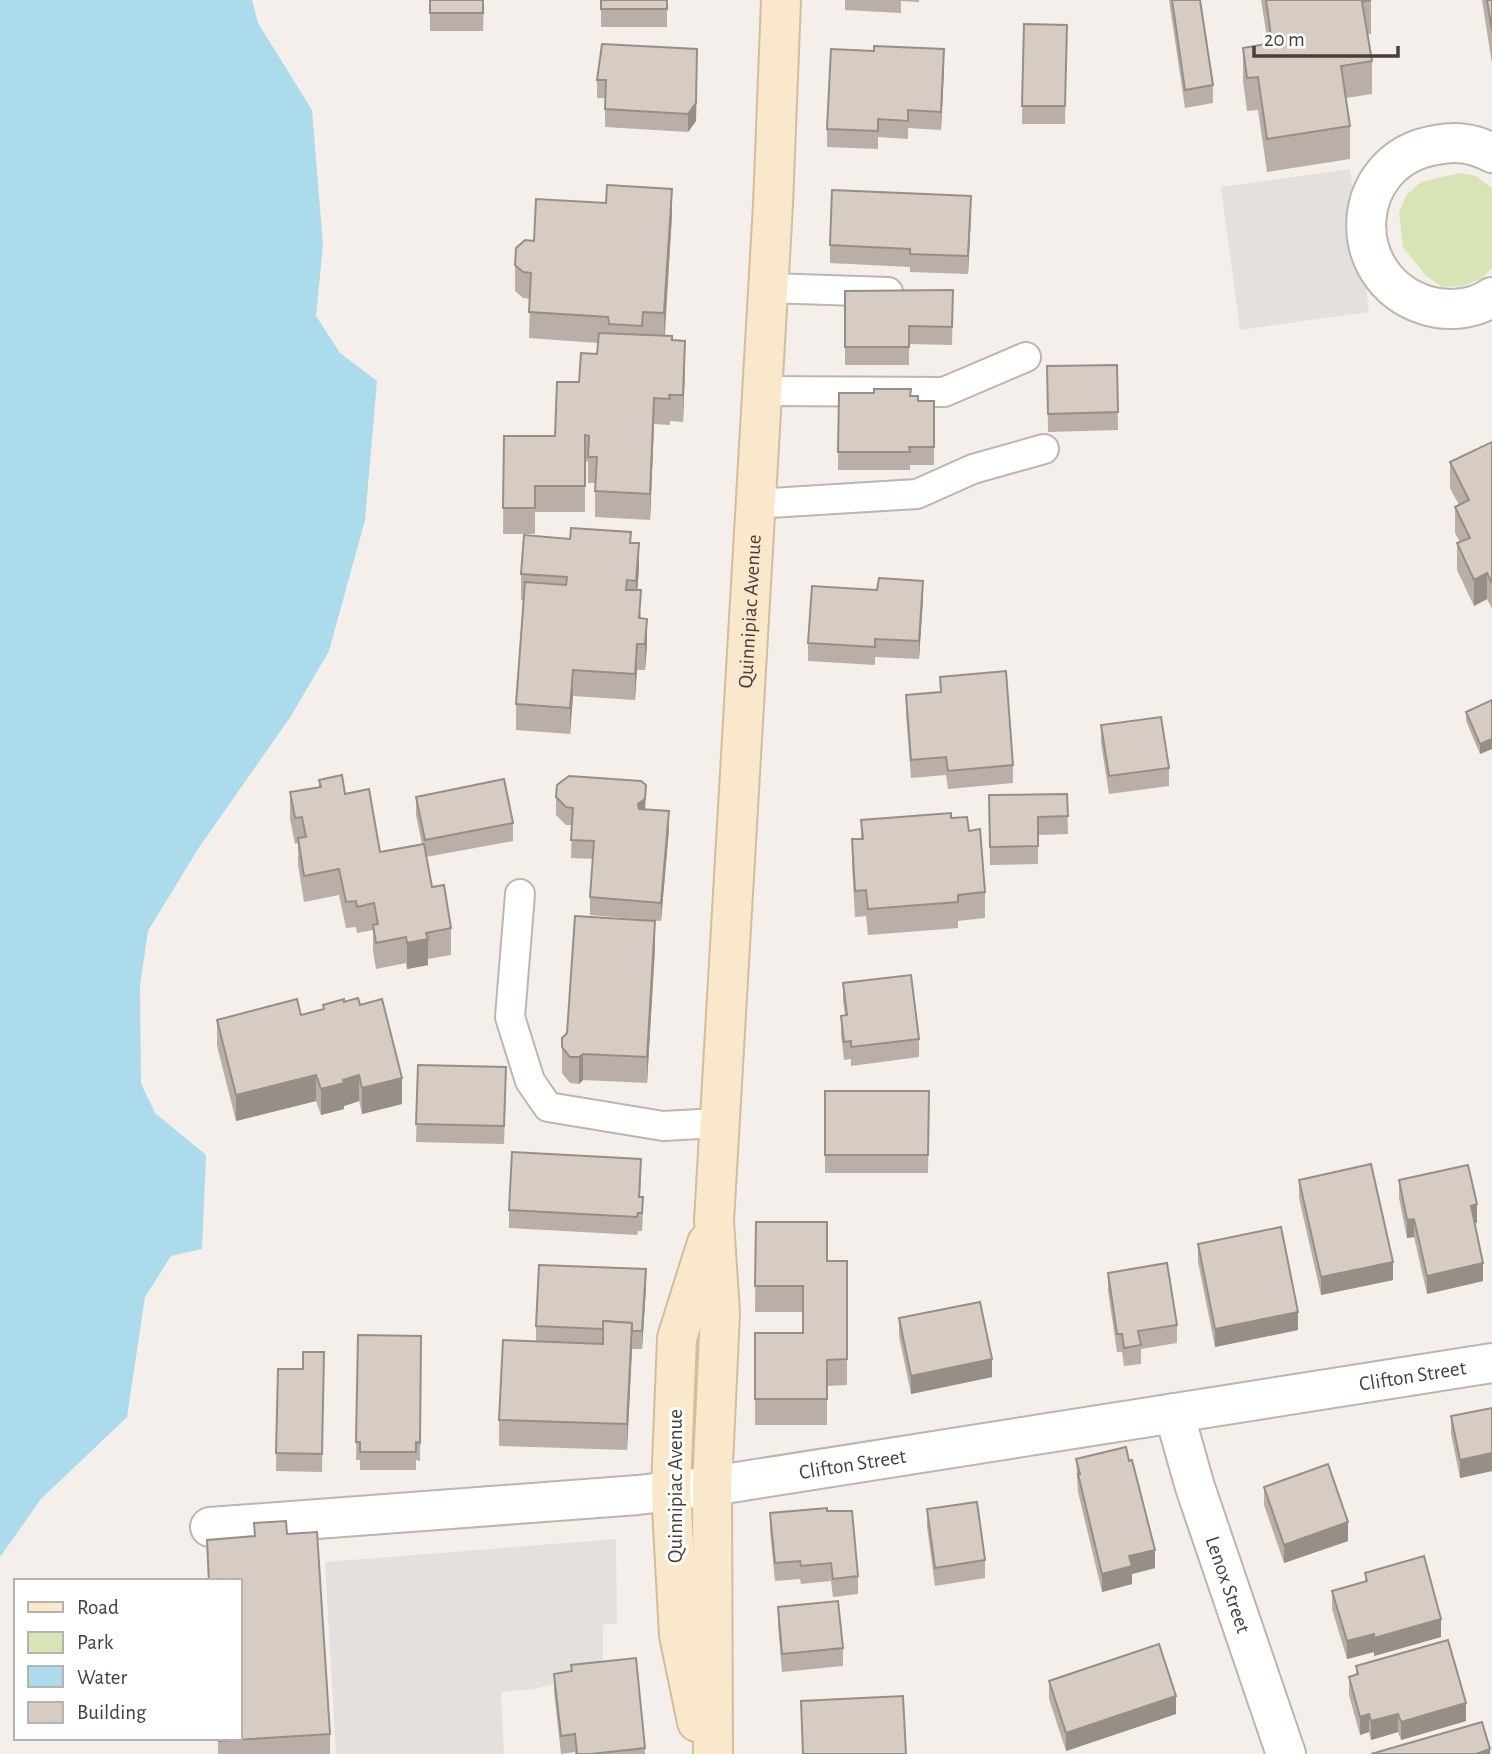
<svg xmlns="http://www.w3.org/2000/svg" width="1492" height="1754" viewBox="0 0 1492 1754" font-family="'Alegreya Sans',sans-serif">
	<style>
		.green { fill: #d7e4b6 }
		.parking { fill: #e3e0de }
		.water { fill: #acdbeb }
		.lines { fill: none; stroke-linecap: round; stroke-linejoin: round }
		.lane-casing { stroke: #beb5ad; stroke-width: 32 }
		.street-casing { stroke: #beb5ad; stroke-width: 42 }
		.secondary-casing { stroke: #d2bd9f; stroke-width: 42 }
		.lane { stroke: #fff; stroke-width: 28 }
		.street { stroke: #fff; stroke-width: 38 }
		.secondary { stroke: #fae8cd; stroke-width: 38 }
		.wall { fill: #b9afa8 }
		.shaded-wall { fill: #968f88 }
		.building { fill: #d7ccc3; stroke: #968f88; stroke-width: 2 }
		.labels { text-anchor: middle; stroke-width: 6; stroke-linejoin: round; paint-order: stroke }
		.street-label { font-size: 21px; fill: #473f39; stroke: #fff }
	</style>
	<rect width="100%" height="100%" fill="#f4efea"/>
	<path class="green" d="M1460,173L1476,176L1492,188V268L1482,278L1463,286L1442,287L1426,276L1403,247L1399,212L1407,194L1421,182Z"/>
	<g class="parking">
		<path d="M1350,169L1369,312L1240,330L1221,187Z"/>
		<path d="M616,1539L617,1623L603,1625V1673L534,1689L501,1692L504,1754H336L325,1562Z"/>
	</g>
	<path class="water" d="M0,0H252L258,23L312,110L323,245L316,316L340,353L377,381L365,520L329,651L291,716L198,849L148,931L140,986L141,1083L155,1113L206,1155L202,1249L171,1256L145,1297L127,1417L41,1499L0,1557Z"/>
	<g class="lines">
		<g class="lane-casing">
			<g id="lane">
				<path d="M768,288L888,292"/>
				<path d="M762,391L944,392L1026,357"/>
				<path d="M755,504L917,494L973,469L1044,449"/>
				<path d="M520,894L510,1017L530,1081L548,1107L663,1126L719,1123"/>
			</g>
		</g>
		<g class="street-casing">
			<g id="street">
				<path d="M1492,153C1473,143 1457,141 1436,145C1348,159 1342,278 1425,305C1446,312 1474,310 1492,297"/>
				<path id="s1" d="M1174,1413L1195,1487L1286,1754"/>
				<path id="s2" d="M210,1527L638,1495L712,1486L1492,1363"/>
			</g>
		</g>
		<g class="secondary-casing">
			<g id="secondary">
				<path d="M697,1722L679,1635L671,1490L677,1338L707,1243"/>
				<path id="s3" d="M713,1754L712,1486L720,1313L714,1221L773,205L781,0"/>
			</g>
		</g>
		<use href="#lane" class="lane"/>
		<use href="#street" class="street"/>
		<use href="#secondary" class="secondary"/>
	</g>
	<g class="wall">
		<path d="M430,0H484L483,31H430Z"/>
		<rect x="601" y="0" width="66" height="27"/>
		<path d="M845,0H919V2L901,1V13L845,10Z"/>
		<path d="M1169,0H1200L1213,85V103L1185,108Z"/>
		<path d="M1261,0H1371V34H1367L1372,61V94L1346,98L1350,126V159L1267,172L1258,110L1247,111L1243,81V48L1268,44Z"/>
		<path d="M1482,0H1492V64Z"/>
		<path d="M1024,24L1067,25L1065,124H1022Z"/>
		<path d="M697,49L696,121L688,132L605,127V98H597V80Z"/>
		<path d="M944,67L941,130L908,128V139L878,137V149L827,147V129Z"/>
		<path d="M971,214L968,274L910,272V267L830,263V245Z"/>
		<path d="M672,215L665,336L672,340L685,367L683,422L670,421V425L654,424L650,520L595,517V483H588V462L585,461V512H535V534H503L504,436H555L579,382L597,354L598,343L529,338L530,299L523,298L515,291V265L534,241Z"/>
		<path d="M953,290L952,345L909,344V365H845V291Z"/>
		<path d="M1117,365L1118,430L1048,432L1047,366Z"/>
		<path d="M839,393L911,396L918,401H934V465H910V470H838Z"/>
		<path d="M1492,442V609L1487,599L1474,606L1457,570V543L1460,542L1455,533V507L1459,505L1450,488V462Z"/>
		<path d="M631,543L639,569L637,590L641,618L647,645L645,670H637L635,700L573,696L570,734L516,730V704L523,600H521V574Z"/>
		<path d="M923,599L919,659L875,657V665L808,661V643Z"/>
		<path d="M940,677L1013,765V783L948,789L946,775L911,778L906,713V695L940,692Z"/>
		<path d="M1492,700V749L1480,754L1466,721V712Z"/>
		<path d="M1101,725L1169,768V786L1109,794L1101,743Z"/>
		<path d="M319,780L345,794L380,852L422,844L416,815V797L513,823V841L426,857L432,887L451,928V955L428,959V965L407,969L406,963L376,969L373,951V930L357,933L356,927L346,928L339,895L304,902L298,865V843L295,844L290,819V792L319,787Z"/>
		<path d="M1067,794L1068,834L1038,835V864L990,865L989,795Z"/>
		<path d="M556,797L645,809L669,829L661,921L590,915V897L593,859L571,858L572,825H566L556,815Z"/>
		<path d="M951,818L969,831L985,892V918L958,921V928L868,935L866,916L855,917L852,865V839H861V820Z"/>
		<path d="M655,948L647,1083L583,1080L579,1084L570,1083L562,1073V1047Z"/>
		<path d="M843,983L919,1039V1057L851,1066V1059L844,1060L841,1034V1016L845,1015L843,1001Z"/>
		<path d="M344,1002L360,1005L402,1104L362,1114L359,1101L344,1106V1109L321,1115L316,1101L236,1121L217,1046V1020L301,1015L323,1009V1005Z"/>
		<path d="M418,1065L506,1085L504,1144L416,1142Z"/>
		<path d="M825,1091H929L928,1173H825Z"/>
		<path d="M641,1177L640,1197L643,1215L642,1231H638L637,1235L509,1228V1210Z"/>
		<path d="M1299,1180L1393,1280L1321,1295L1299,1198Z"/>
		<path d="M1399,1180L1477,1223H1474L1483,1281L1427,1294L1414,1237L1407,1238L1399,1198Z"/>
		<path d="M756,1222L827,1261L847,1287V1385L827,1386V1425H755V1333H803V1312H755Z"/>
		<path d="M1198,1244L1298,1330L1215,1347L1198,1262Z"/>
		<path d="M1108,1273L1177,1325V1343L1141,1349V1364L1124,1366L1122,1352H1117L1108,1291Z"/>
		<path d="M646,1287L642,1349H632L627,1450L499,1446V1420L536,1342V1326Z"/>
		<path d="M899,1318L992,1377L911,1394L899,1336Z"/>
		<path d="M358,1335L421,1336L420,1461L416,1460V1470H360V1460H356Z"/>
		<path d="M324,1352L322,1472L276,1471L278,1369H303Z"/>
		<path d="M1492,1408V1471L1460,1478L1451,1434V1416Z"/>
		<path d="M1076,1459L1155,1568L1132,1574V1584L1102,1592L1078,1492Z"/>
		<path d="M1264,1487L1348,1541L1284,1563L1264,1505Z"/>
		<path d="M927,1509L985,1560V1578L935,1586L927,1527Z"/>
		<path d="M827,1511L858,1576V1594L833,1597L831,1581L801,1584L800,1579L775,1581L770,1531V1513Z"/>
		<path d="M254,1523L287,1534L330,1734V1754H218V1738H240V1581H208L207,1540L254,1536Z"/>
		<path d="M1365,1573L1441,1637L1374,1656V1652L1347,1659L1332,1609V1591L1365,1582Z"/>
		<path d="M778,1607L843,1648V1666L782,1672L778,1625Z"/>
		<path d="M1356,1666L1466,1721L1401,1740L1398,1732L1371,1740L1369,1732L1360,1735L1349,1695V1677L1356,1675Z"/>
		<path d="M554,1674L645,1748V1754H575V1752L561,1754L554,1692Z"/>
		<path d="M1049,1681L1176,1714L1066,1751L1049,1699Z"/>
	</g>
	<g class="shaded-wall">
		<path d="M944,49V67L941,130V112Z"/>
		<path d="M697,67L696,121L688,132V114Z"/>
		<path d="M672,189V215L664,339V313Z"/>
		<path d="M971,196V214L968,274V256Z"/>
		<path d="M685,341V367L683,422V395Z"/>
		<path d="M654,398V424L650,520V494Z"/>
		<path d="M639,543V569L636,607V581Z"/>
		<path d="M1487,573V599L1474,606V580Z"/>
		<path d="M923,581V599L919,659V641Z"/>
		<path d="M647,619V645L645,670V644Z"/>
		<path d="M637,644V670L635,700V674Z"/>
		<path d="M573,670V696L570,734V708Z"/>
		<path d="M1492,739V749L1480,754V744Z"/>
		<path d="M646,785L645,817L638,822V804Z"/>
		<path d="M669,811V829L661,921V903Z"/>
		<path d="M655,921V948L647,1083V1057Z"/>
		<path d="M428,939V965L407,969V943Z"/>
		<path d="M583,1054V1080L579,1084V1057Z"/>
		<path d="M316,1075V1101L236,1121V1095Z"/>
		<path d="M359,1075V1101L344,1106V1109L321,1115V1089L343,1080Z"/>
		<path d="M402,1078V1104L362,1114V1088Z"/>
		<path d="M1477,1204V1223L1471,1224V1206Z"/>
		<path d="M1414,1219V1237L1407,1238V1220Z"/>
		<path d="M1393,1262V1280L1321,1295V1277Z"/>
		<path d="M1483,1263V1281L1427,1294V1276Z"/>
		<path d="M646,1269V1287L642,1349V1331Z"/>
		<path d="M1298,1312V1330L1215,1347V1329Z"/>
		<path d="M632,1323V1349L627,1450V1424Z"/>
		<path d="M992,1359V1377L911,1394V1376Z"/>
		<path d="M1492,1453V1471L1460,1478V1460Z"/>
		<path d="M1348,1522V1541L1284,1563V1545Z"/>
		<path d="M1155,1550V1568L1132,1574V1584L1102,1592V1574L1129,1556Z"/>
		<path d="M1441,1619V1637L1374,1656V1638Z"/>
		<path d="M1374,1634V1652L1347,1659V1641Z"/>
		<path d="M1176,1696V1714L1066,1751V1733Z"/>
		<path d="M1466,1703V1721L1401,1740V1722Z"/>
		<path d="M1369,1714V1732L1360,1735V1717Z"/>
		<path d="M1398,1714V1732L1371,1740V1721Z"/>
		<path d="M1490,1749V1754H1476V1753Z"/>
	</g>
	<g class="building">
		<rect x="430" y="0" width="53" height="13"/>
		<rect x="601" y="0" width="66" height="9"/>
		<path d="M1172,0H1200L1213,85L1185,90Z"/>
		<path d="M1266,0H1371L1362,2L1372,61L1341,66L1350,126L1267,139L1258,77L1247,78L1243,48L1272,43Z"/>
		<path d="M1487,0H1492V31Z"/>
		<path d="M1024,24L1067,25L1065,106H1022Z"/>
		<path d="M602,44L697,49L696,103L688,114L605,109L606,80H597Z"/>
		<path d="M874,46L944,49L941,112L908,110V121L878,119V131L827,129L831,49L874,51Z"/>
		<path d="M607,185L672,189L664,313L643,312L642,326L609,324L608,317L529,312L531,273L523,272L515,265L516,248L525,240L534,241L536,199L606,203Z"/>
		<path d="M832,190L971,196L968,256L910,254V249L830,245Z"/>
		<path d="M953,290L952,327L909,326V347H845V291Z"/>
		<path d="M599,333L672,336V340L685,341L683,395H669L670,399L654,398L650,494L595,491L597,457H588L589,436L585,435V486H535V508H503L504,436H555L557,382H579L581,353L597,354Z"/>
		<path d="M1117,365L1118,412L1048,414L1047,366Z"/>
		<path d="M874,389H911L910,396H918V401H934V447H909L910,452H838L839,393H874Z"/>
		<path d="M1492,442V583L1487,573L1474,580L1457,543L1470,538L1455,507L1469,500L1450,462Z"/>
		<path d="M571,528L631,532L630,543H639L636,581L627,580L626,590H641L639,618L647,619L645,644H637L635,674L573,670L570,708L516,704L525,582L566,585L567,577L521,574L524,535L570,539Z"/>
		<path d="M879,578L923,581L919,641L875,639V647L808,643L812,586L877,590Z"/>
		<path d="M1006,671L1013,765L948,771L946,757L911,760L906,695L941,692L940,677Z"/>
		<path d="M1492,700V739L1480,744L1466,712Z"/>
		<path d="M1161,717L1169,768L1109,776L1101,725Z"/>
		<path d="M342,775L345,794L369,789L380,852L424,844L432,887L444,885L451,928L426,933L428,939L407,943L406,937L376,943L373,925L378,924L374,903L357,907L356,901L346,902L339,869L304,876L298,838L306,837L302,817L295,818L290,792L321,787L319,780Z"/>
		<path d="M569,776L641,781L646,785L645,799L638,804L639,809L669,811L661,903L590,897L594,841L571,840L573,808L566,807L556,797L557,785Z"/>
		<path d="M504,779L513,823L425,840L416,797Z"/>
		<path d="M1067,794L1068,816L1038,817V846L990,847L989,795Z"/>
		<path d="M951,813V818L967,817L969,831L980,829L985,892L958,895V902L868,909L866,890L855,891L852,839H863L861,820Z"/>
		<path d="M575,916L655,921L647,1057L583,1054L579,1057H570L562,1047V1038L567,1033Z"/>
		<path d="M911,975L919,1039L851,1047V1041L844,1042L841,1016L847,1015L843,983Z"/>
		<path d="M358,998L360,1005L382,999L402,1078L362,1088L359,1075L343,1080L344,1083L321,1089L316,1075L236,1095L217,1020L297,999L301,1015L324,1009L323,1005L344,999V1002Z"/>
		<path d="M418,1065L506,1067L504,1126L416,1124Z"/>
		<path d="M825,1091H929L928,1155H825Z"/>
		<path d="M512,1152L641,1159L639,1197H643L642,1213H638L637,1217L509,1210Z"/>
		<path d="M1371,1164L1393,1262L1321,1277L1299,1180Z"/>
		<path d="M1468,1165L1477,1204L1471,1206L1483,1263L1427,1276L1414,1219L1407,1220L1399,1180Z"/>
		<path d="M756,1222H827V1261H847V1359L827,1360V1399H755V1333H803V1286H755Z"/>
		<path d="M1281,1227L1298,1312L1215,1329L1198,1244Z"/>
		<path d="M1167,1263L1177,1325L1138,1331L1141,1345L1124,1348L1122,1334H1117L1108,1273Z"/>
		<path d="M539,1265L646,1269L642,1331H632V1323L603,1321V1329L536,1326Z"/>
		<path d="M980,1302L992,1359L911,1376L899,1318Z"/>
		<path d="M603,1321L632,1323L627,1424L499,1420L503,1340L603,1344Z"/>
		<path d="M358,1335L421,1336L420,1443L416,1442V1452H360V1442H356Z"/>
		<path d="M303,1352H324L322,1454L276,1453L278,1369H303Z"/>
		<path d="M1492,1408V1453L1460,1460L1451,1416Z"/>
		<path d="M1126,1447L1129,1461L1132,1460L1155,1550L1129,1556L1132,1566L1102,1574L1078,1474H1080L1076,1459Z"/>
		<path d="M1328,1464L1348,1522L1284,1545L1264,1487Z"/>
		<path d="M977,1502L985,1560L935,1568L927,1509Z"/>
		<path d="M827,1508V1511H852L858,1576L833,1579L831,1563L801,1566L800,1561L775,1563L770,1513Z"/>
		<path d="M286,1521L287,1534L317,1532L330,1734L219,1741V1738H240V1581H209L207,1540L255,1536L254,1523Z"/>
		<path d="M1424,1556L1441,1619L1374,1638V1634L1347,1641L1332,1591L1367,1581L1365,1573Z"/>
		<path d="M838,1601L843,1648L782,1654L778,1607Z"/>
		<path d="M1448,1640L1466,1703L1401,1722L1398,1714L1371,1721L1369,1714L1360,1717L1349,1677L1358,1674L1356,1666Z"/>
		<path d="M1159,1644L1176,1696L1066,1733L1049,1681Z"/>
		<path d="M636,1658L645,1748L591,1754H577L575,1734L561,1736L554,1674L572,1671L571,1665Z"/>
		<path d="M903,1696L906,1754H803L801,1701Z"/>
		<path d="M1482,1722L1490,1749L1476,1754H1371Z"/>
	</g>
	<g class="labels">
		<g class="street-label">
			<text dy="7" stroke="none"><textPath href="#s3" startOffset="1144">Quinnipiac Avenue</textPath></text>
			<text dy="7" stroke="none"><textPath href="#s2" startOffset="1213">Clifton Street</textPath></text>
			<text dy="7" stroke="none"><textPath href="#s2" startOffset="646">Clifton Street</textPath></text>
			<text transform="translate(675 1486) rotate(-90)" y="7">Quinnipiac Avenue</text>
			<text dy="7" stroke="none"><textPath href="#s1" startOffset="180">Lenox Street</textPath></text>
		</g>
	</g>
	<rect x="14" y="1579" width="228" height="161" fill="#ffffff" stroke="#b5b2b0" stroke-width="2"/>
	<rect x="28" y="1602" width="35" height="10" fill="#fae8cd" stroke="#b5b2b0" stroke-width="2"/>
	<text x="77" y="1614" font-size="21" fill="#473f39">Road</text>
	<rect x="28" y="1632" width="35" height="21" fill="#d7e4b6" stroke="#b5b2b0" stroke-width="2"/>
	<text x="77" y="1649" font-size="21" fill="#473f39">Park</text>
	<rect x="28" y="1666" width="35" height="21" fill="#acdbeb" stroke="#b5b2b0" stroke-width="2"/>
	<text x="77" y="1684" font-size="21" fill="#473f39">Water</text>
	<rect x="28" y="1702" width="35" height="21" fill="#d7ccc3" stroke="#b5b2b0" stroke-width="2"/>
	<text x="77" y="1719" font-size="21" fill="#473f39">Building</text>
	<path d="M1254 46v10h144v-10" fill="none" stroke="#473f39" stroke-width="3.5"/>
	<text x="1264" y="46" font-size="21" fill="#473f39" stroke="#ffffff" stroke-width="5" paint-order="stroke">20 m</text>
</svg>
